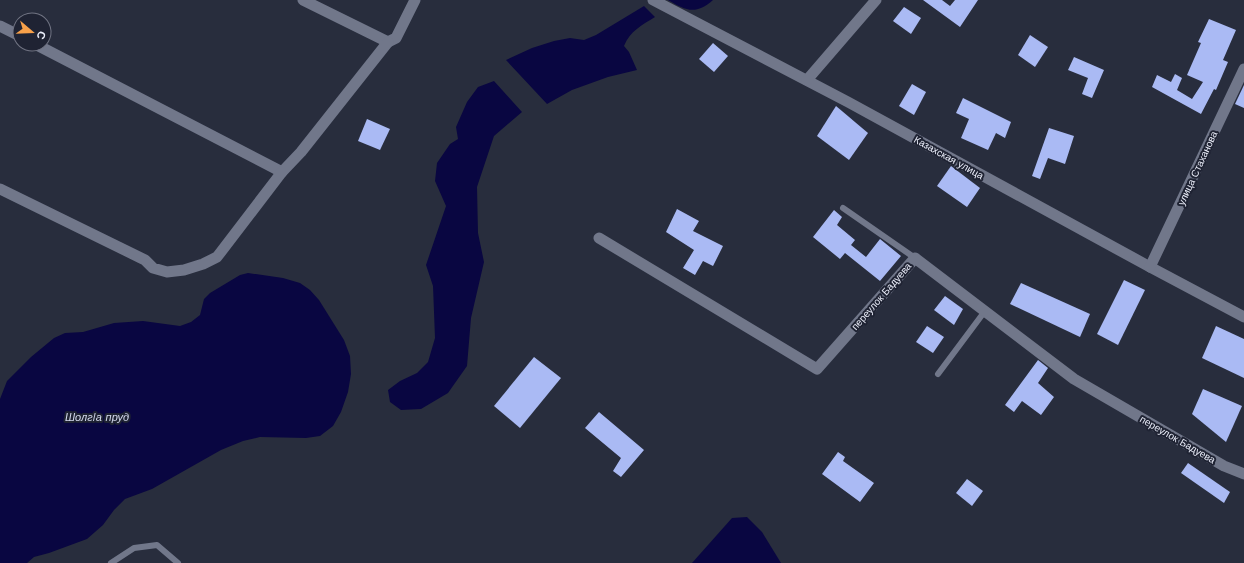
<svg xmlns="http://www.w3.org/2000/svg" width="1244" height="563" viewBox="0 0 1244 563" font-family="'Work Sans',sans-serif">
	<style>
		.water { fill: #090641 }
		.building { fill: #aabaf4 }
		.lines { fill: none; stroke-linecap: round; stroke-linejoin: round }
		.service { stroke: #71778a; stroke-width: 6 }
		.minor { stroke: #71778a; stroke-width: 11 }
		.labels { text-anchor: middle; stroke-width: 4; stroke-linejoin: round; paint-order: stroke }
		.street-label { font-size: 10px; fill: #ebeefa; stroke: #1f2333 }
		.water-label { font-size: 11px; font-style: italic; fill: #d5daee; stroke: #1f2333 }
	</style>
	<rect width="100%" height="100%" fill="#282d3d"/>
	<g class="water">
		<path d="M668,0H713C696,15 686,11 668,0Z"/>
		<path d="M644,6L655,17C642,25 630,31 624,46L629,52L637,70L608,77L572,90L547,104L506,60L532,48L554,41L570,38L584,40L596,35Z"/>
		<path d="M494,81L522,112L494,136L477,187L478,233L484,262L471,318L467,366L448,393L421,409L401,410L390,402L388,390L400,381L417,373L428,362L435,338L433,286L426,265L446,206L435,181L437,163L450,144L458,139L456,127L467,102L478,87Z"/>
		<path d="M248,273L283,278L300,283L310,290L319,300L344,340L350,356L351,374L348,392L341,412L333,426L320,436L306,438L260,437L243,441L221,450L152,489L125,499L114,510L103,525L87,539L49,553L34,557L27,563H0V399L7,381L31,357L54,338L65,333L83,332L114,323L143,321L180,326L191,322L200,315L204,299L210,293L240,275Z"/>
		<path d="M747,517L762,532L781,563H692L732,518Z"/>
	</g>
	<g class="building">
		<path d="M923,0H942L950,6L955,0H978L960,27Z"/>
		<path d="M904,7L921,18L911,34L893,21Z"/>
		<path d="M1209,19L1236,30L1223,60L1228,62L1216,90L1214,89L1201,114L1152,87L1157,75L1171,82L1175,74L1182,78L1177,90L1192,99L1203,82L1187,75L1201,43L1198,42Z"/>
		<path d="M1030,35L1048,47L1035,67L1018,55Z"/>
		<path d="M713,43L728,56L714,72L699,59Z"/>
		<path d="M1074,57L1104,70L1092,98L1082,94L1088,78L1068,70Z"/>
		<path d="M912,84L926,92L914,115L899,106Z"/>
		<path d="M1244,85V108L1235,104Z"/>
		<path d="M963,98L1011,122L1005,138L996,133L988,150L961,138L969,119L956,113Z"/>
		<path d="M836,106L868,133L849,160L817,136Z"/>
		<path d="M367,119L390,129L380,150L358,141Z"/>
		<path d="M1049,128L1074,136L1065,164L1048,158L1040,179L1032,176Z"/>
		<path d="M951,166L980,188L967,207L937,186Z"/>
		<path d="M677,209L699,221L693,231L723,246L713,266L703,261L695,275L683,268L694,250L666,232Z"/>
		<path d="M834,210L842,217L837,225L855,240L851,245L866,257L880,239L901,256L880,281L845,253L840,259L813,237Z"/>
		<path d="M1124,280L1145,290L1118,345L1097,334Z"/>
		<path d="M1021,283L1090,314L1080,337L1010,304Z"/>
		<path d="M945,296L963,309L954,325L934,310Z"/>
		<path d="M927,326L944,337L933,353L916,342Z"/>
		<path d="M1216,326L1244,339V378L1202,358Z"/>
		<path d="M534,357L561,378L520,428L494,406Z"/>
		<path d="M1038,360L1048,368L1038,383L1054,397L1041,415L1022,401L1014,412L1005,405Z"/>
		<path d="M1203,389L1242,406L1226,442L1192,414Z"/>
		<path d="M599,412L644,450L621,477L613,471L621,458L585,428Z"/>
		<path d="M838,452L845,457L843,461L874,483L860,502L822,474Z"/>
		<path d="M1188,463L1230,492L1224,503L1181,473Z"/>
		<path d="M967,479L983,491L972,506L956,493Z"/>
	</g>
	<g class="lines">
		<g class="service">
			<path d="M843,208L915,258"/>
			<path d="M938,374L985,311"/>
			<path d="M111,563L134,548L157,545L178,563"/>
		</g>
		<g class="minor">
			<path d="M303,0L388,42L396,38L415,0"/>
			<path d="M653,0L848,102L1150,267L1244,317"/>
			<path d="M0,26L20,36"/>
			<path d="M35,44L282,172"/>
			<path d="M807,80L876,0"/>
			<path d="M0,189L145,260L153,268L167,272L184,270L203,264L217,257L282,172L301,152L388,42"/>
			<path d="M599,238L817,369L915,258L1074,379L1224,466L1244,474"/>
			<path d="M1150,267L1244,69"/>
		</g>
	</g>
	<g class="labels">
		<g class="street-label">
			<text transform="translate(949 157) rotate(29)" y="4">Казахская улица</text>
			<text transform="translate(1197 168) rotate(-65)" y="4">улица Стаханова</text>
			<text transform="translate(881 296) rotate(-49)" y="4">переулок Бадуева</text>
			<text transform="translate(1178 439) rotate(30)" y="4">переулок Бадуева</text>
		</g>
		<g class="water-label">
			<text x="97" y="421">ШолгIа пруд</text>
		</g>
	</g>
	<g transform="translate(32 32) rotate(109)"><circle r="19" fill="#1f2333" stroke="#717483"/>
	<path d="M0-3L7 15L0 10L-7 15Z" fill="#f8a14a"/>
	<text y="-6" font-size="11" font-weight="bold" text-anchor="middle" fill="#ebeefa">С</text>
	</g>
</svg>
